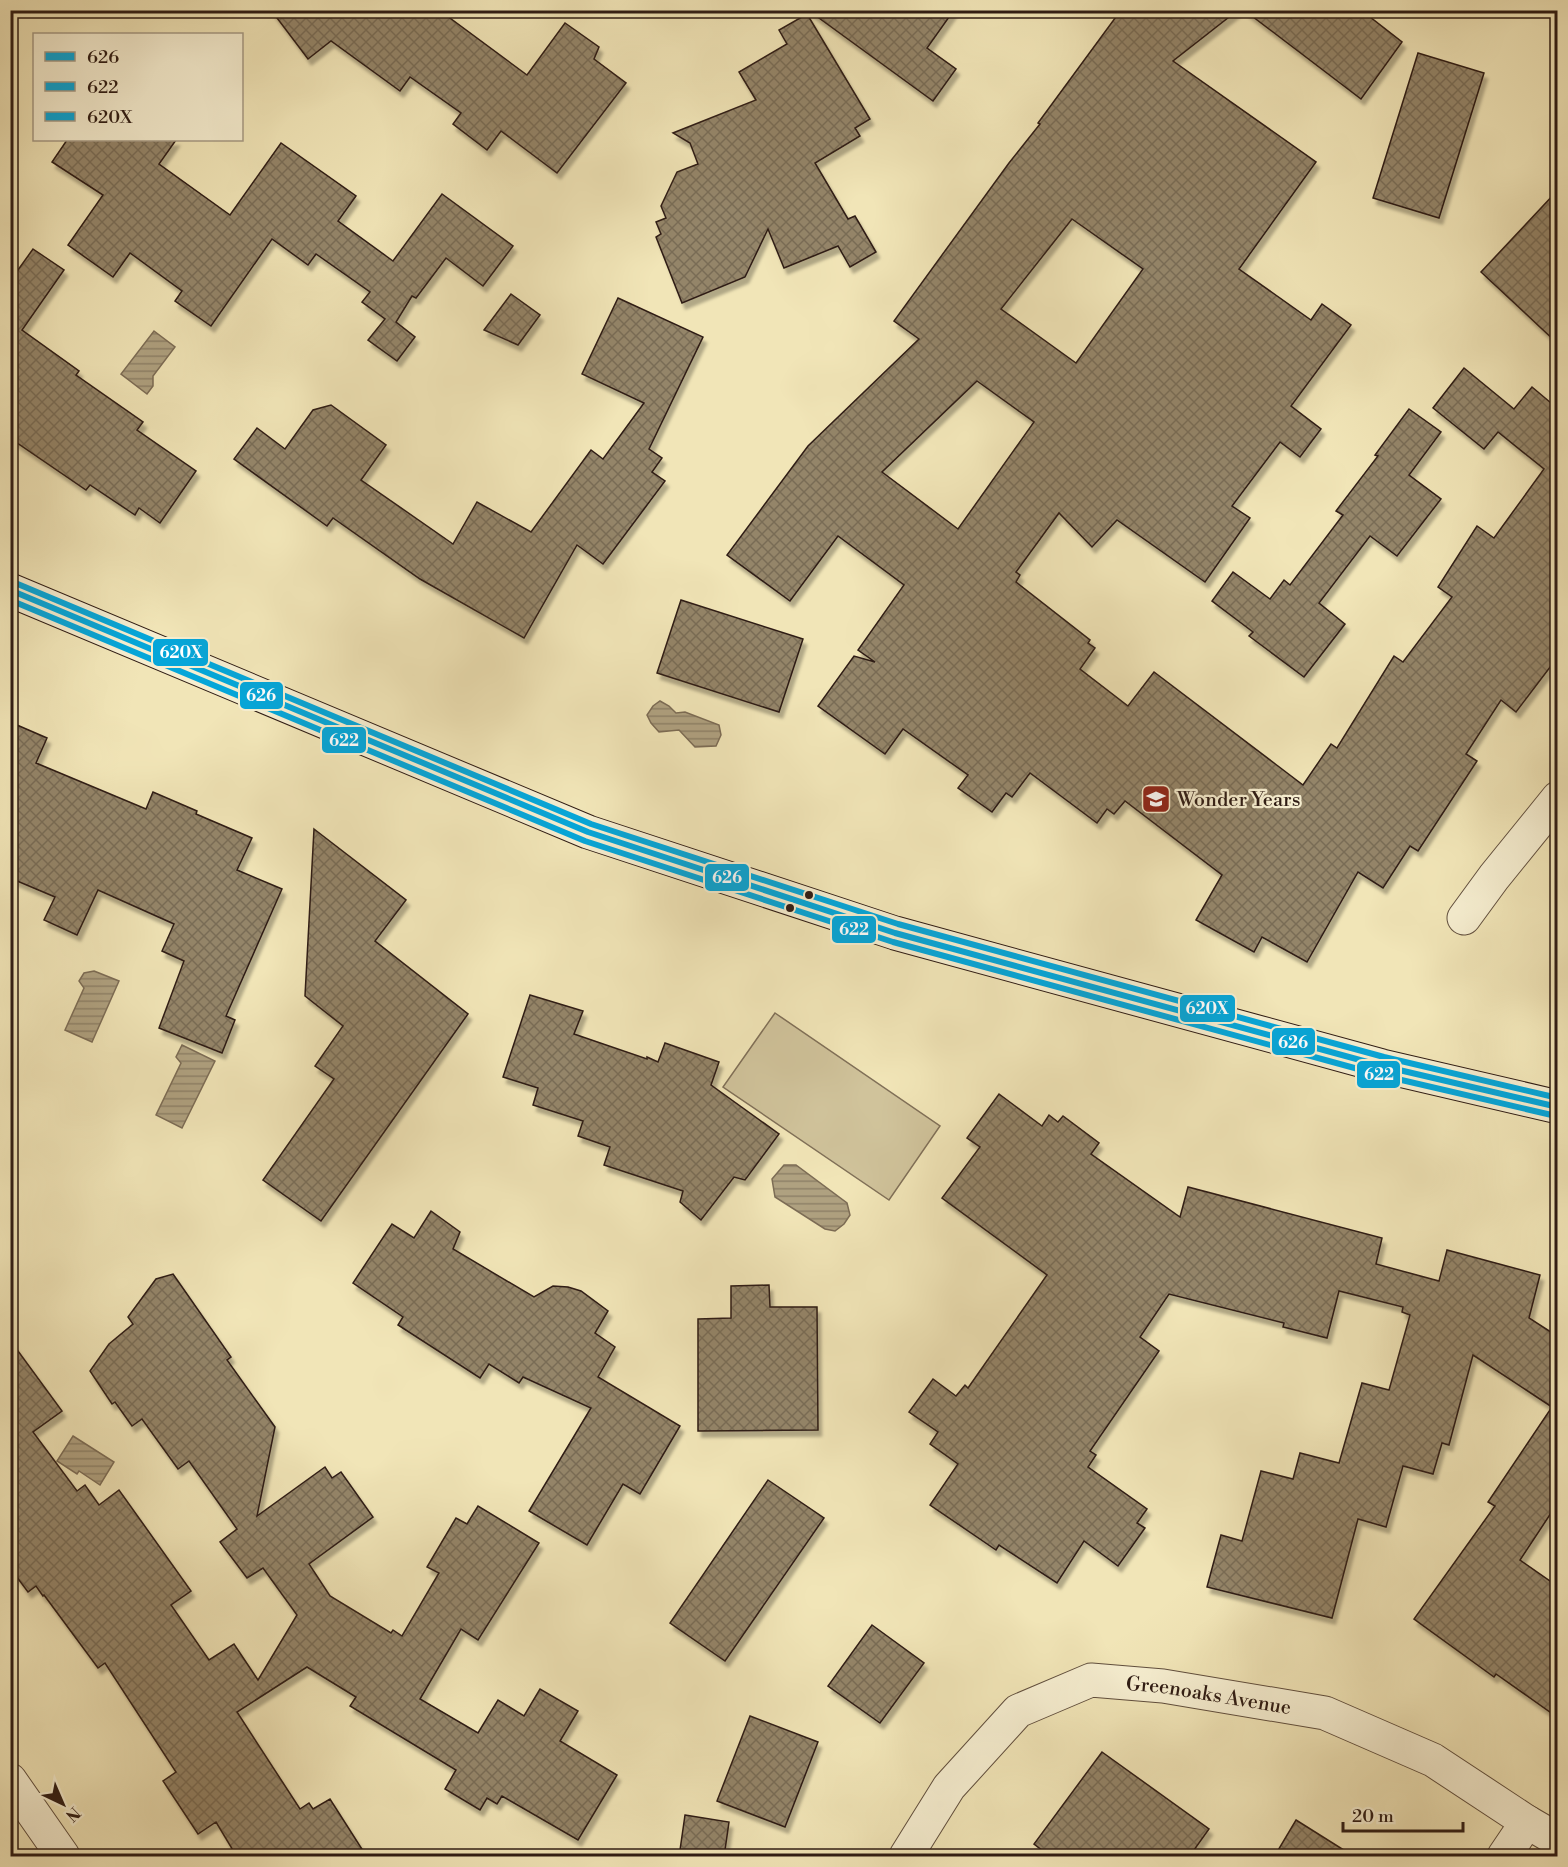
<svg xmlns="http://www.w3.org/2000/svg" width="1568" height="1867" viewBox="0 0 1568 1867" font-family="'Libre Bodoni',serif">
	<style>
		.park { fill: #d0c39b; stroke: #807058; stroke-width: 1.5 }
		.water { fill: url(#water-rules); stroke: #7c6c55; stroke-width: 1.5 }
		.building { fill: url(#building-cross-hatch); stroke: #2f1c14; stroke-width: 1.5; fill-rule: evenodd; filter: url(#shadow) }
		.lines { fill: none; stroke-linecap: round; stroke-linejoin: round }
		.street-casing { stroke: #604e3d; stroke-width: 35 }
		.secondary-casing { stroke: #2f1c14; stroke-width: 35 }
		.street { stroke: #f6eed0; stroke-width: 33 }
		.secondary { stroke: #f6eed0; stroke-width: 33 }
		.bus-1-casing { stroke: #f6eed0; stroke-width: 10 }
		.bus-2-casing { stroke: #f6eed0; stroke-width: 10 }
		.bus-3-casing { stroke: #f6eed0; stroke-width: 10 }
		.bus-1 { stroke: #05a6d9; stroke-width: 6 }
		.bus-2 { stroke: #05a6d9; stroke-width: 6 }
		.bus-3 { stroke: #05a6d9; stroke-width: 6 }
		.bus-dot { fill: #2f1c14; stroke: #f6eed0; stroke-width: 2 }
		.labels { text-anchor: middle; stroke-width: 4.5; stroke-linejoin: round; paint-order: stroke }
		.poi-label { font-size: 20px; fill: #2f1c14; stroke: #f6eed0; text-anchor: start }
		.street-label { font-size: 20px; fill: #2f1c14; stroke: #f6eed0 }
		.line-badge { stroke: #f6eed0; stroke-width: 2 }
		.badge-label { font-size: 16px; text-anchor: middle; font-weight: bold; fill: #fff }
	</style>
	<defs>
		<pattern id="water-rules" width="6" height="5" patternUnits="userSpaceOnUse" patternTransform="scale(1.5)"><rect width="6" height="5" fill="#afa180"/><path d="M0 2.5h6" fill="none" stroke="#8f8268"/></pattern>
		<pattern id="building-cross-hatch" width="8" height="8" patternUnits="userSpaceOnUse" patternTransform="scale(1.5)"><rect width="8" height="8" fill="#948569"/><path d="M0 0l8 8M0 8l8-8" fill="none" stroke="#796c55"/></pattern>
		<filter id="shadow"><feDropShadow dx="3.5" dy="6" stdDeviation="1.5" flood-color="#0004"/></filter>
	</defs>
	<rect width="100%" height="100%" fill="#f1e5b7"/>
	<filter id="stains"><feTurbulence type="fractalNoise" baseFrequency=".00333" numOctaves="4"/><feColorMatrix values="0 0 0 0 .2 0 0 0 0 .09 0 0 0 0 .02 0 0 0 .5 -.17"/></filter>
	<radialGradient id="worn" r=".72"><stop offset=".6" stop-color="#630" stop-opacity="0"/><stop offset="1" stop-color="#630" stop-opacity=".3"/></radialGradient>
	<path class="park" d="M775,1013L940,1126L889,1200L723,1087Z"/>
	<g class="water">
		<path d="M154,331L175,347L153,376V386L147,394L121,374Z"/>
		<path d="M660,701L669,706L676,713L685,712L719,725L721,735L716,746L695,747L679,730L659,732L651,723L647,715L653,706Z"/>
		<path d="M94,971L119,981L92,1042L65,1030L84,988L79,981L84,973Z"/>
		<path d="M182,1045L215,1061L182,1128L156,1115L181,1063L176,1057Z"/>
		<path d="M784,1165H796L847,1203L850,1215L844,1224L835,1231L825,1229L775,1197L772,1179Z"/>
		<path d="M73,1436L114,1462L100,1485L79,1471L77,1474L57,1461Z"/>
	</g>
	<g class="building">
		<path d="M271,10H439L527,75L565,23L599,47L594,59L626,83L557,173L501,131L487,150L453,124L461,113L410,77L400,91L331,41L308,59Z"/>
		<path d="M808,10H954L927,48L956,69L933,101Z"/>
		<path d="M1121,10H1238L1173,61L1316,162L1239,269L1311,320L1322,304L1351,325L1291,406L1321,429L1300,457L1280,442L1232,506L1250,518L1205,582L1117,520L1092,547L1059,513L1016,572L1020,575L1016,582L1090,640L1088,643L1095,648L1080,669L1128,706L1154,672L1303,785L1331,744L1337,748L1394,656L1403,662L1452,597L1438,587L1477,526L1494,538L1544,469L1498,432L1484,449L1433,408L1464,368L1514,409L1532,387L1557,408V658L1516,712L1501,700L1466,754L1477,761L1418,851L1410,846L1383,888L1358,872L1307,962L1262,937L1254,952L1196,920L1222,875L1125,801L1114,814L1107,809L1097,823L1030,773L1012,797L1006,793L992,812L958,788L968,775L903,729L885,754L818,706L854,656L875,662L858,650L904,585L838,536L790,601L727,555L808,446L919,339L894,321L1009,163L1040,124L1038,123ZM1072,219L1143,269L1076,363L1001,309ZM977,381L1034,422L958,529L882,472Z"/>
		<path d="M1244,10H1361L1402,42L1361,99Z"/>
		<path d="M807,14L870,119L855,128L860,136L815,163L848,219L855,216L876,252L850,267L838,246L784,268L768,229L745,277L682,303L656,237L661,234L656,222L666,218L661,206L677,172L698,164L690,143L673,133L756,100L739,72L787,44L779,30Z"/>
		<path d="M1418,53L1484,73L1439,218L1373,198Z"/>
		<path d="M67,140H176L159,164L230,215L281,143L356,196L338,221L393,261L442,194L513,246L483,286L446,258L416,298L412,296L396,322L415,337L397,361L368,340L385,319L362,302L370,292L316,254L308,265L272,239L211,326L175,301L182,291L130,253L113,277L68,245L103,195L52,162Z"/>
		<path d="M1557,191V343L1481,272Z"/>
		<path d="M33,249L64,270L22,330L79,371L76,375L143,422L137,430L196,471L160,523L139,508L135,515L90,485L86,490L10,438V281Z"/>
		<path d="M511,294L540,315L518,345L484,330Z"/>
		<path d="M618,298L703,337L649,449L662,458L652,472L665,481L603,564L577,545L524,638L420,579L333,518L327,526L234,459L257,428L285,449L313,410L331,405L386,445L361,480L453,544L477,502L531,532L591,450L603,459L644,403L582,374Z"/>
		<path d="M1409,409L1441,432L1409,475L1441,499L1397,556L1370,536L1319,603L1345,624L1304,677L1249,636L1253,632L1212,601L1233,572L1270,599L1284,580L1290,585L1343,515L1336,511L1378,456L1375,455Z"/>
		<path d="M681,600L803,639L779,712L657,673Z"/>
		<path d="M10,722L47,738L36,763L146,809L153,792L197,811L196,814L252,838L237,870L282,889L226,1016L235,1020L222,1053L159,1028L184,961L162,951L174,924L98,890L77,935L44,920L55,897L10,878Z"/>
		<path d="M314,829L406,900L375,941L468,1014L321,1221L263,1180L334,1079L315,1066L343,1026L305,996Z"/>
		<path d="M530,995L583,1011L574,1034L647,1059V1057L658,1062L665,1043L719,1062L711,1085L779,1134L745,1180L734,1177L701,1220L680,1202L683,1191L604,1165L610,1147L578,1136L583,1121L533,1105L538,1088L503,1077Z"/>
		<path d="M999,1094L1042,1126L1049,1115L1058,1122L1063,1116L1099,1143L1091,1154L1180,1217L1188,1187L1382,1238L1376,1264L1439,1281L1447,1250L1540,1275L1529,1318L1557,1336V1504L1520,1560L1557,1586V1717L1496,1674L1494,1677L1414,1619L1495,1506L1488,1502L1552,1407L1473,1355L1449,1445L1442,1443L1433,1474L1403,1466L1386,1527L1358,1519L1332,1618L1207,1587L1221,1535L1242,1541L1261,1471L1293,1479L1300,1453L1339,1463L1362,1383L1389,1390L1410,1315L1402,1312L1403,1307L1339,1291L1327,1338L1283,1327L1284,1323L1169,1294L1140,1337L1159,1351L1090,1451L1096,1455L1088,1467L1147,1509L1137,1523L1145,1528L1118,1566L1084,1541L1057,1583L999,1545L996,1550L930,1505L958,1464L930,1444L938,1432L909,1412L933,1379L956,1396L965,1385L968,1388L1047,1275L942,1198L980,1147L967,1138Z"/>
		<path d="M431,1211L460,1232L453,1249L534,1297L553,1286L568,1287L581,1291L608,1311L595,1333L615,1347L598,1377L680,1426L640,1494L623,1484L587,1545L529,1511L591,1408L523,1377L519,1383L489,1364L480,1378L398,1325L403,1317L353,1283L392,1224L414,1238Z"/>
		<path d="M173,1274L231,1357L227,1360L275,1427L257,1516L325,1467L332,1478L341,1472L373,1517L309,1564L330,1596L391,1633L393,1630L402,1636L439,1573L427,1567L456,1518L467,1524L478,1506L539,1543L478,1640L461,1629L420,1699L478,1733L498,1700L524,1716L540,1689L578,1711L560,1741L617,1775L578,1840L502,1796L497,1804L487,1798L480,1810L445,1789L456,1770L350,1706L356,1697L307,1667L237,1712L300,1809L309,1803L313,1809L330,1799L367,1857H237L216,1822L198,1834L163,1781L176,1772L105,1663L98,1668L44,1595L43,1596L36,1586L28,1592L10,1568V1340L62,1411L33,1432L77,1491L85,1485L99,1505L119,1490L191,1591L171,1605L209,1660L234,1644L258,1680L297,1615L263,1568L247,1578L220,1542L237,1529L189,1461L178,1469L142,1419L132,1426L115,1402L112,1404L90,1371L109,1344L133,1324L128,1317L156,1279Z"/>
		<path d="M769,1285L770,1307H817L818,1430L698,1431V1319L731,1318V1286Z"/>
		<path d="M768,1480L824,1518L725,1661L670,1623Z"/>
		<path d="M872,1625L924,1663L880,1723L828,1686Z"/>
		<path d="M750,1716L818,1742L785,1827L717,1801Z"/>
		<path d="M1102,1752L1209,1829L1189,1857H1051L1034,1844Z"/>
		<path d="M685,1815L729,1822L724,1857H679Z"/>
		<path d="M1296,1820L1355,1857H1274Z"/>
	</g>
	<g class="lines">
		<g class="street-casing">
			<g id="street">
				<path d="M1464,918L1494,877L1558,798"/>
				<path d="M10,1780L63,1856"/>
				<path id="s1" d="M906,1856L949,1787L1018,1711L1091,1680L1163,1686L1325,1713L1433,1760L1527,1822L1558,1840"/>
				<path d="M1504,1856L1527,1822"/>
			</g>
		</g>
		<g class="secondary-casing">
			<path id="secondary" d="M10,590L588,832L895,933L1382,1066L1558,1107"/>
		</g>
		<use href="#street" class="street"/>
		<use href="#secondary" class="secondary"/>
		<g class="bus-1-casing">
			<path id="bus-1" d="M10,590L588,832L895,933L1382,1066L1558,1107"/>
		</g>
		<g class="bus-2-casing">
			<path id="bus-2" d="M10,600L585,841L893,942L1380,1075L1556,1116"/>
		</g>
		<g class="bus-3-casing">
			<path id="bus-3" d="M13,582L591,824L898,924L1384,1057L1558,1098"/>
		</g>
		<use href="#bus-1" class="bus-1"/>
		<use href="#bus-2" class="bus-2"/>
		<use href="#bus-3" class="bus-3"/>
	</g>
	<defs>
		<g id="school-square" transform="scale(1.5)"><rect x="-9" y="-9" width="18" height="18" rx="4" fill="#8f2418" stroke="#f6eed0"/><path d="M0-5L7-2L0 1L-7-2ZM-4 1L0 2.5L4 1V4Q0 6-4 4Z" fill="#fff"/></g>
	</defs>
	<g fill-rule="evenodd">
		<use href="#school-square" x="1156" y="799"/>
	</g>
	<g class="bus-dot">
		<circle cx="809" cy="895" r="5"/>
		<circle cx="790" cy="908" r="5"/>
	</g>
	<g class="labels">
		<g class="poi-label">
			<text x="1177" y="806">Wonder Years</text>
		</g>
		<g class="street-label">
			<text dy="7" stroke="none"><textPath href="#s1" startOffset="382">Greenoaks Avenue</textPath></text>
		</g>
	</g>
	<g class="line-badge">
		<rect x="152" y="638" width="57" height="29" rx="6" fill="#05a6d9"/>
		<rect x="239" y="681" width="45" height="29" rx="6" fill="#05a6d9"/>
		<rect x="321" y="726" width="46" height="28" rx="6" fill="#05a6d9"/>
		<rect x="704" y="863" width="46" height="29" rx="6" fill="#05a6d9"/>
		<rect x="831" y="915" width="46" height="29" rx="6" fill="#05a6d9"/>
		<rect x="1179" y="994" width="57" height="29" rx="6" fill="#05a6d9"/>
		<rect x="1271" y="1027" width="45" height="29" rx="6" fill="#05a6d9"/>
		<rect x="1356" y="1060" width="45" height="29" rx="6" fill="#05a6d9"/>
	</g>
	<g class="badge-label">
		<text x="181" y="658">620X</text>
		<text x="261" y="701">626</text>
		<text x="344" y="746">622</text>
		<text x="727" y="883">626</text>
		<text x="854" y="935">622</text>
		<text x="1207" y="1014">620X</text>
		<text x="1293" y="1048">626</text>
		<text x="1379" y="1080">622</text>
	</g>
	<rect width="1568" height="1867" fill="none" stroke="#f1e5b7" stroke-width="36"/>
	<rect x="12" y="12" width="1544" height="1843" fill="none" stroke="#2f1c14" stroke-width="3"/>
	<rect x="18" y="18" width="1532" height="1831" fill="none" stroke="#2f1c14" stroke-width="1.5"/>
	<rect x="33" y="33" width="210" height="108" fill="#f6eed0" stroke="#a69a85" stroke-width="1.5"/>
	<rect x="45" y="52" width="30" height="9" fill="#05a6d9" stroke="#a69a85" stroke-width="1.5"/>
	<text x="87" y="63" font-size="18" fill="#2f1c14">626</text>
	<rect x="45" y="82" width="30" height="9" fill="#05a6d9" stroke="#a69a85" stroke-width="1.5"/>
	<text x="87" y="93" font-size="18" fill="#2f1c14">622</text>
	<rect x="45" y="112" width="30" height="9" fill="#05a6d9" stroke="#a69a85" stroke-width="1.5"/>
	<text x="87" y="123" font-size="18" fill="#2f1c14">620X</text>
	<g transform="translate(63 1804) rotate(136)" stroke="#f6eed0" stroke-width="4.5" paint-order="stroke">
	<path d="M0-4.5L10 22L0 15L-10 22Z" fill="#2f1c14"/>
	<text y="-9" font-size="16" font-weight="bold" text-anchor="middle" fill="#2f1c14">N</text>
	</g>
	<path d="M1343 1822v9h120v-9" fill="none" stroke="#2f1c14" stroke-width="3"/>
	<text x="1352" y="1822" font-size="18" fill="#2f1c14" stroke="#f6eed0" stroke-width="4.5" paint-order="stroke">20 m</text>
	<rect width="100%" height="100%" filter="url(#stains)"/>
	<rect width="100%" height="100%" fill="url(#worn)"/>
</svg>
